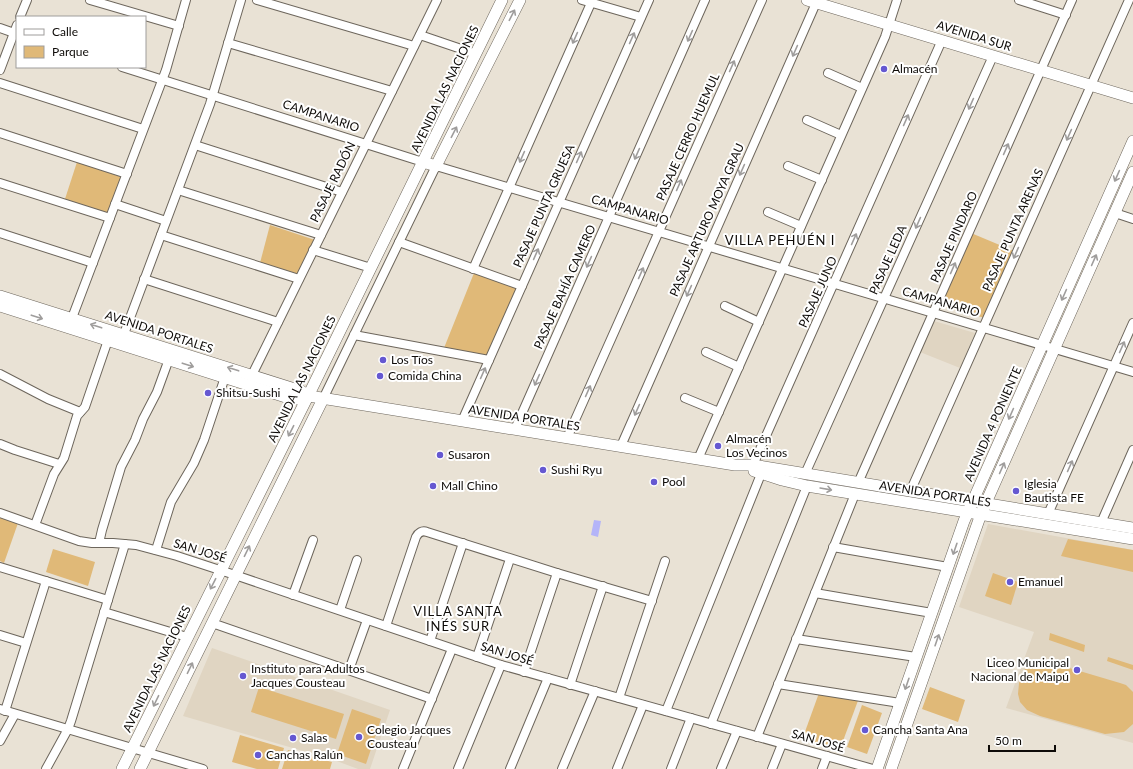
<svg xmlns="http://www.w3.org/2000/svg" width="1133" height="769" viewBox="0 0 1133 769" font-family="Lato,sans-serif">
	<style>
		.built { fill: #e0d5c2 }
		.green { fill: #e0b978 }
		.water { fill: #b4b4f8 }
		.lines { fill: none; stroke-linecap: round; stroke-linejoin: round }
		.street-casing { stroke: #6d665c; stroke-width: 10 }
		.secondary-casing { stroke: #6d665c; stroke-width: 12 }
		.street { stroke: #fff; stroke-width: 8 }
		.secondary { stroke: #fff; stroke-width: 11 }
		.oneway { stroke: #9f9d9c }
		.poi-dot { fill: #6558d1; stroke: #fff; stroke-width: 1.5 }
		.labels { text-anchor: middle; stroke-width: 4; stroke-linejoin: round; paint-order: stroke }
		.street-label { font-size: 12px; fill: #0e0b08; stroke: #fff }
		.poi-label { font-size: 12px; fill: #0e0b08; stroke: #fff; text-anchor: start }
		.neighbourhood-label { font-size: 13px; letter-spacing: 1px; fill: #0e0b08; stroke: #fff }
	</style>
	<rect width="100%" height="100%" fill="#e9e2d5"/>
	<g class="built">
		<path d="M934,321L975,333L960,368L920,352Z"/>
		<path d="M988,524L1133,550V743L1006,708L1034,632L959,607Z"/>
		<path d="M212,648L390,710L370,769H358L334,760L183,716Z"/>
	</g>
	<g class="green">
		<path d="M77,162L121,177L109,214L65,199Z"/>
		<path d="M270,225L315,240L299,274L260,263Z"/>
		<path d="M971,233L1014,251L985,318L939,306Z"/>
		<path d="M474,273L518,289L488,357L444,348Z"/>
		<path d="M0,516L18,523L4,563L0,561Z"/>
		<path d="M1068,539L1133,550V572L1061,556Z"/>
		<path d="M53,549L95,562L88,586L46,572Z"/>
		<path d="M993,573L1018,582L1011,605L985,596Z"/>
		<path d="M1050,633L1085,645L1084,652L1049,640Z"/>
		<path d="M1108,657L1133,665V670L1107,661Z"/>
		<path d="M1039,661H1044L1056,664L1120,683L1126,685L1133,692V724L1124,732L1105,734L1040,716L1027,710L1020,702L1018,694L1019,683L1025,669Z"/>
		<path d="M259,687L344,714L336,739L251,712Z"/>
		<path d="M930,687L965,700L958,722L922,709Z"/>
		<path d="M819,693L859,698L840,749L802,740Z"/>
		<path d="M862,705L882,713L867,754L847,747Z"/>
		<path d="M352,709L381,719L366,764L337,754Z"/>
		<path d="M240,735L284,748L278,769H257L232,762Z"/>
		<path d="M288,750L332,762L330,769H282Z"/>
	</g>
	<path class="water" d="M594,520L601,521L598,537L591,535Z"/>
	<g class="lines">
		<g class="street-casing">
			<g id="street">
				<path d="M90,0L179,26"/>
				<path d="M257,0L414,46"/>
				<path d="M582,0L641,17"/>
				<path d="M1019,0L1066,15"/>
				<path d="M20,17L27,0"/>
				<path d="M0,28L17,34"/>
				<path d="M420,35L476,54"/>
				<path d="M228,43L392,91"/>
				<path d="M122,67L423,162"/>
				<path d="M0,70L17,25"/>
				<path d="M828,73L862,88"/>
				<path d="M0,83L143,129"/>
				<path d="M807,120L841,135"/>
				<path d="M0,133L127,174"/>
				<path d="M195,145L342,192"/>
				<path d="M788,166L822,180"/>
				<path d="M0,183L110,218"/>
				<path d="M178,190L321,235"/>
				<path d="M115,204L166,221"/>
				<path d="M768,212L801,226"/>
				<path d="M1115,213L1133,219"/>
				<path d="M0,233L93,263"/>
				<path d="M161,235L299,279"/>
				<path d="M399,242L522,286"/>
				<path d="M313,250L371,268"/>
				<path d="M473,269L591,3"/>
				<path d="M144,279L278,322"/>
				<path d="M725,306L759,322"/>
				<path d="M72,318L166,70L186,0"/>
				<path d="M124,334L210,104L241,0"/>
				<path d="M354,335L489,360"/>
				<path d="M706,352L739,367"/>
				<path d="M0,374L48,399L80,412"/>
				<path d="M252,375L437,0"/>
				<path d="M685,398L719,412"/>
				<path d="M323,399L436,166L1133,372"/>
				<path d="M462,421L649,0"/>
				<path d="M515,429L705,0"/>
				<path d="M567,438L762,0"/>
				<path d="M0,444L15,450L59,464"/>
				<path d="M621,446L816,3"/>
				<path d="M698,459L885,37L897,0"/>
				<path d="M753,465L942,40"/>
				<path d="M805,474L993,56"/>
				<path d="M858,483L933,313L1072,0"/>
				<path d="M910,492L1129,0"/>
				<path d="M0,513L79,541L92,543H113L136,545L177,556L235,575L501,665L873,769"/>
				<path d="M1048,514L1133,323"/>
				<path d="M1101,523L1133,450"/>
				<path d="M35,525L54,474L64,458L77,416L85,407L108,340"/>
				<path d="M99,543L102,530L121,467L135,440L143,419L157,392L169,359"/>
				<path d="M833,547L948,567"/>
				<path d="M156,550L171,502L194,463L204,440L225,377"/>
				<path d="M0,567L108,600"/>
				<path d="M815,593L932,613"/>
				<path d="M293,595L313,540"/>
				<path d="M340,610L357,560"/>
				<path d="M104,612L187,637"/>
				<path d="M212,623L432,699"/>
				<path d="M386,626L416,537C418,533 422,530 427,532L557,573L652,601"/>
				<path d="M0,635L26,643"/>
				<path d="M796,639L916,657"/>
				<path d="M430,641L463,543"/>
				<path d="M477,657L510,559"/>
				<path d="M349,670L367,620"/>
				<path d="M524,672L557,573"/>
				<path d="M778,684L900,703"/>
				<path d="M570,685L603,586"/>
				<path d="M619,698L665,561"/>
				<path d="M0,709L203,769"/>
				<path d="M5,711L46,581"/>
				<path d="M666,711L761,474"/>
				<path d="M711,724L807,486"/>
				<path d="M757,737L855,494"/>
				<path d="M0,741L15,714"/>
				<path d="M46,769L68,729L71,721L125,544"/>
				<path d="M403,769L452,649"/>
				<path d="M458,769L501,665"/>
				<path d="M510,769L548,678"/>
				<path d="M562,769L595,691"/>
				<path d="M617,769L643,705"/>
				<path d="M671,769L691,718"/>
				<path d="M721,769L737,731"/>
				<path d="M772,769L782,744"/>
				<path d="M822,769L827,756"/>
			</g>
		</g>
		<g class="secondary-casing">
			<g id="secondary">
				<path d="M807,0L1133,98"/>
				<path d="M423,162L436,166L520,0"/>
				<path d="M0,296L301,391L309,396"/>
				<path d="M0,306L292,399H297L309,396L735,465H753L1133,528"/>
				<path d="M754,471L782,480L807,486L1133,539"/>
				<path d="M122,769L314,384L502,0"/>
				<path d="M140,769L323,399"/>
				<path d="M877,769L964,521L1133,141"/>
				<path d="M891,769L981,514L1133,172"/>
			</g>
		</g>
		<use href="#street" class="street"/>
		<use href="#secondary" class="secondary"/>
	</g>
	<defs><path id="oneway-shaft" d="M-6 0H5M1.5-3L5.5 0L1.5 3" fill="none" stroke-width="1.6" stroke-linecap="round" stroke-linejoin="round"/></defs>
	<g class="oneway">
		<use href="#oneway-shaft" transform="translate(512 15) rotate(-63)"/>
		<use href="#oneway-shaft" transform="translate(690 36) rotate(114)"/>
		<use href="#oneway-shaft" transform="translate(575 38) rotate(114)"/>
		<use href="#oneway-shaft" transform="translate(632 38) rotate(-66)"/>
		<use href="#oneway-shaft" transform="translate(795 51) rotate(114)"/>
		<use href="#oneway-shaft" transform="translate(732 66) rotate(-66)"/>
		<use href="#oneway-shaft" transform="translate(971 104) rotate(114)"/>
		<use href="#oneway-shaft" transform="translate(906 120) rotate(-66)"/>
		<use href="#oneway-shaft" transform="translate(454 132) rotate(-63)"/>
		<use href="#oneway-shaft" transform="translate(1069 135) rotate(114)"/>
		<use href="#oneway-shaft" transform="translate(1006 149) rotate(-66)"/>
		<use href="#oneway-shaft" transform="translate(637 154) rotate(114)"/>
		<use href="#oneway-shaft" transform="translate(522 157) rotate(114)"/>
		<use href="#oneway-shaft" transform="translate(579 157) rotate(-66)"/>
		<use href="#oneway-shaft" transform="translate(742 170) rotate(114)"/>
		<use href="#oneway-shaft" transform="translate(1117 176) rotate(114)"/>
		<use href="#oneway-shaft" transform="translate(679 185) rotate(-66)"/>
		<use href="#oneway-shaft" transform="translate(918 223) rotate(114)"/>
		<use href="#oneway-shaft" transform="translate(854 239) rotate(-66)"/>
		<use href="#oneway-shaft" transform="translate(1016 253) rotate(114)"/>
		<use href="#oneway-shaft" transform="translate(536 254) rotate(-66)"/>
		<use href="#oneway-shaft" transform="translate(1094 260) rotate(-66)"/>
		<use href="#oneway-shaft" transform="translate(589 262) rotate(114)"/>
		<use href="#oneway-shaft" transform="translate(953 268) rotate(-66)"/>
		<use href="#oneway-shaft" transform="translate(641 273) rotate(-66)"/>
		<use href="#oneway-shaft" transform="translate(689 291) rotate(114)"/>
		<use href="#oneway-shaft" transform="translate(1064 295) rotate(114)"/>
		<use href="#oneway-shaft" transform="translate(37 317) rotate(18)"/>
		<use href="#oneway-shaft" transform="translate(96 326) rotate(-162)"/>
		<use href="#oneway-shaft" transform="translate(1122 347) rotate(-66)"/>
		<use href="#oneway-shaft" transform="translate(188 365) rotate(18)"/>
		<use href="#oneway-shaft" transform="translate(233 369) rotate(-162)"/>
		<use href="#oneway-shaft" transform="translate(483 373) rotate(-66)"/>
		<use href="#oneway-shaft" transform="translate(537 380) rotate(114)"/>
		<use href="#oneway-shaft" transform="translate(588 391) rotate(-66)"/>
		<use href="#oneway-shaft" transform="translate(637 410) rotate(114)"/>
		<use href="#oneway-shaft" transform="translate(1011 414) rotate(114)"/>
		<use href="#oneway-shaft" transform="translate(291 431) rotate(117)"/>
		<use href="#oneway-shaft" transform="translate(1070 466) rotate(-66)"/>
		<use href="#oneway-shaft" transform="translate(1002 468) rotate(-66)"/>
		<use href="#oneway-shaft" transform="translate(826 489) rotate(10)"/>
		<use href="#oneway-shaft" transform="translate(955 549) rotate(109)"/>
		<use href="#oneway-shaft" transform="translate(247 551) rotate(-64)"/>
		<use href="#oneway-shaft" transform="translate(213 584) rotate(117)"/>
		<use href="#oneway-shaft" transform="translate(937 640) rotate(-71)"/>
		<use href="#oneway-shaft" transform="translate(190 668) rotate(-64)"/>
		<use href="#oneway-shaft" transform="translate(907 684) rotate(109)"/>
		<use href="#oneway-shaft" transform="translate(156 701) rotate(116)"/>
	</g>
	<g class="poi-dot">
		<circle cx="884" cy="69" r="4"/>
		<circle cx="383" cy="360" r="4"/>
		<circle cx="380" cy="376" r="4"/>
		<circle cx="208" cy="393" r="4"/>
		<circle cx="718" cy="446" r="4"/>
		<circle cx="440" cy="455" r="4"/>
		<circle cx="543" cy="470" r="4"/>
		<circle cx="654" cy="482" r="4"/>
		<circle cx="433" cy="486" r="4"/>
		<circle cx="1016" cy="491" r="4"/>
		<circle cx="1010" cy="582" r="4"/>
		<circle cx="1077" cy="670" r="4"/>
		<circle cx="243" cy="676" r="4"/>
		<circle cx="865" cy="730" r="4"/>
		<circle cx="359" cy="737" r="4"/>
		<circle cx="293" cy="738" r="4"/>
		<circle cx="258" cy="755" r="4"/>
	</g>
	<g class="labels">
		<g class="street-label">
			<text transform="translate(974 36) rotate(17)" y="4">AVENIDA SUR</text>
			<text transform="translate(445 89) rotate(-64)" y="4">AVENIDA LAS NACIONES</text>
			<text transform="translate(321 116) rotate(18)" y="4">CAMPANARIO</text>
			<text transform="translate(688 137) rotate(-66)" y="4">PASAJE CERRO HUEMUL</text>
			<text transform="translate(333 182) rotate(-64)" y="4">PASAJE RADÓN</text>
			<text transform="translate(544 206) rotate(-66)" y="4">PASAJE PUNTA GRUESA</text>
			<text transform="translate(630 210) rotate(16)" y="4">CAMPANARIO</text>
			<text transform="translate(707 220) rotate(-66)" y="4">PASAJE ARTURO MOYA GRAU</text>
			<text transform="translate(1013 230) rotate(-66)" y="4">PASAJE PUNTA ARENAS</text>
			<text transform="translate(954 237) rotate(-66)" y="4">PASAJE PINDARO</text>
			<text transform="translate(888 260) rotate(-66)" y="4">PASAJE LEDA</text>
			<text transform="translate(565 287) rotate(-66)" y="4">PASAJE BAHÍA CAMERO</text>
			<text transform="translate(818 292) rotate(-66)" y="4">PASAJE JUNO</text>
			<text transform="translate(941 302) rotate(16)" y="4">CAMPANARIO</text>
			<text transform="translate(159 332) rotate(18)" y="4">AVENIDA PORTALES</text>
			<text transform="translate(302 379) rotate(-64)" y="4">AVENIDA LAS NACIONES</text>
			<text transform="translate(524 418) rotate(9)" y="4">AVENIDA PORTALES</text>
			<text transform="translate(993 424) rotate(-66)" y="4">AVENIDA 4 PONIENTE</text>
			<text transform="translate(935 494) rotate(9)" y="4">AVENIDA PORTALES</text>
			<text transform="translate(200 551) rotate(17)" y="4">SAN JOSÉ</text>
			<text transform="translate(507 654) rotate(17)" y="4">SAN JOSÉ</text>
			<text transform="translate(157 669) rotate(-64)" y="4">AVENIDA LAS NACIONES</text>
			<text transform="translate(818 741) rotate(16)" y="4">SAN JOSÉ</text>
		</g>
		<g class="poi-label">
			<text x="892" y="73">Almacén</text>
			<text x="391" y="364">Los Tíos</text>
			<text x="388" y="380">Comida China</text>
			<text x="216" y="397">Shitsu-Sushi</text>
			<text x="726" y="443">Almacén<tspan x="726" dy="14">Los Vecinos</tspan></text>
			<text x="448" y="459">Susaron</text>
			<text x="551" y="474">Sushi Ryu</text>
			<text x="662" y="486">Pool</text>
			<text x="1024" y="488">Iglesia<tspan x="1024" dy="14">Bautista FE</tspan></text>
			<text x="441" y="490">Mall Chino</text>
			<text x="1018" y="586">Emanuel</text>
			<text x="1069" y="667" text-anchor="end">Liceo Municipal<tspan x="1069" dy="14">Nacional de Maipú</tspan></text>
			<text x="251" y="673">Instituto para Adultos<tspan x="251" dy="14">Jacques Cousteau</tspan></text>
			<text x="367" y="734">Colegio Jacques<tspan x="367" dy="14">Cousteau</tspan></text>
			<text x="873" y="734">Cancha Santa Ana</text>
			<text x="301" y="742">Salas</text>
			<text x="266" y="759">Canchas Ralún</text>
		</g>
		<g class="neighbourhood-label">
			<text x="780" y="245">VILLA PEHUÉN I</text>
			<text x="458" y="616">VILLA SANTA<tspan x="458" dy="15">INÉS SUR</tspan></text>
		</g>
	</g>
	<rect x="16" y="16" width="130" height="52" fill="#ffffff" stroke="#9f9d9c"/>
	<rect x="24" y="29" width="20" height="6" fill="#ffffff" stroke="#9f9d9c"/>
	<text x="52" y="36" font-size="12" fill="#0e0b08">Calle</text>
	<rect x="24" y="46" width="20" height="12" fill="#e0b978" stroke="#9f9d9c"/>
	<text x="52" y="56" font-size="12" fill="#0e0b08">Parque</text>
	<path d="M989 745v6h66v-6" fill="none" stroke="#0e0b08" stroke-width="2"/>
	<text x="995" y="745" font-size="12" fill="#0e0b08" stroke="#ffffff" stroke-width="3" paint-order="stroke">50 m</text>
</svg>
